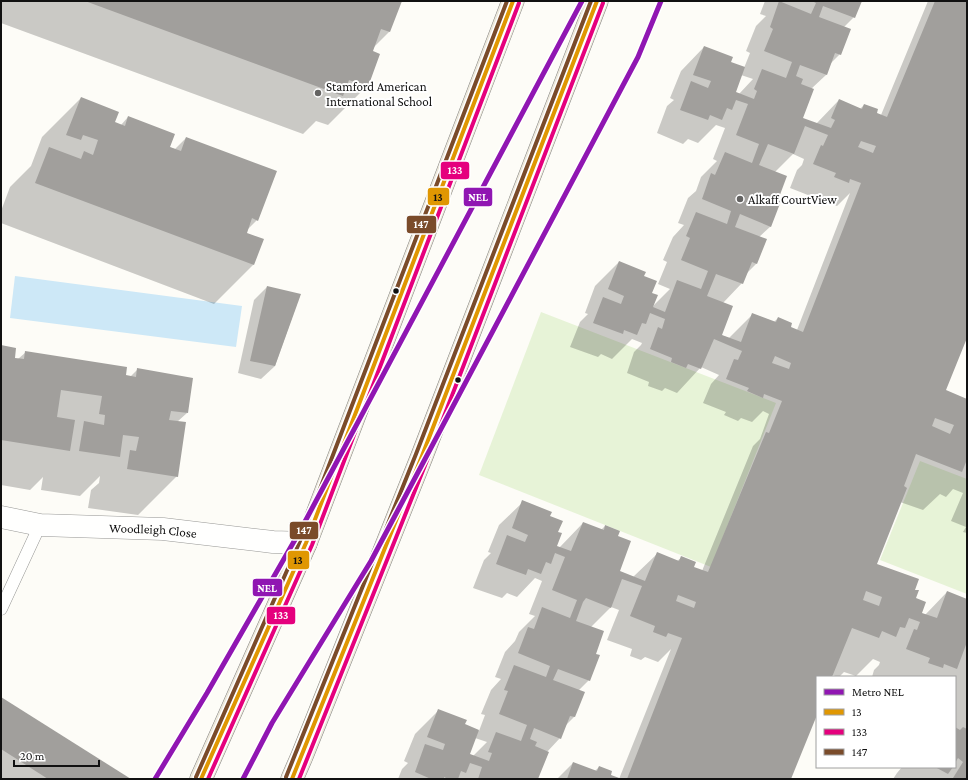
<svg xmlns="http://www.w3.org/2000/svg" width="968" height="780" viewBox="0 0 968 780" font-family="'Crimson Pro',serif">
	<style>
		.green { fill: #e7f3d7 }
		.water { fill: #cde8f7 }
		.shadow { fill: #0003; fill-rule: evenodd }
		.building { fill: #a19f9c; fill-rule: evenodd }
		.lines { fill: none; stroke-linecap: round; stroke-linejoin: round }
		.service-casing { stroke: #979795; stroke-width: 13 }
		.minor-casing { stroke: #979795; stroke-width: 23 }
		.primary-casing { stroke: #858482; stroke-width: 23 }
		.service { stroke: #fffffe; stroke-width: 12 }
		.minor { stroke: #fffffe; stroke-width: 22 }
		.primary { stroke: #ede9dc; stroke-width: 22 }
		.bus-1-casing { stroke: #fff; stroke-width: 7 }
		.bus-2-casing { stroke: #fff; stroke-width: 7 }
		.bus-3-casing { stroke: #fff; stroke-width: 7 }
		.bus-1 { stroke: #e09702; stroke-width: 4 }
		.bus-2 { stroke: #e5007d; stroke-width: 4 }
		.bus-3 { stroke: #7a4b2a; stroke-width: 4 }
		.metro-1-casing { stroke: #fff; stroke-width: 8 }
		.metro-1 { stroke: #9016b2; stroke-width: 5 }
		.poi-dot { fill: #646362; stroke: #fff; stroke-width: 1.5 }
		.bus-dot { fill: #111; stroke: #fff; stroke-width: 1.5 }
		.labels { text-anchor: middle; stroke-width: 4; stroke-linejoin: round; paint-order: stroke }
		.poi-label { font-size: 13px; fill: #111; stroke: #fff; text-anchor: start }
		.street-label { font-size: 13px; fill: #111; stroke: #fff }
		.line-badge { stroke: #fff; stroke-width: 1.5 }
		.badge-label { font-size: 11px; text-anchor: middle; font-weight: bold; fill: #fff }
		.pale-badge-label { font-size: 11px; text-anchor: middle; font-weight: bold; fill: #111 }
	</style>
	<rect width="100%" height="100%" fill="#fdfcf7"/>
	<g class="green">
		<path d="M541,312L776,403L711,567L479,475Z"/>
		<path d="M920,461L967,479V594L880,560Z"/>
	</g>
	<path class="water" d="M15,276L242,306L236,347L10,318Z"/>
	<g class="shadow">
		<path d="M1,1H401L389,32L373,48L367,86L328,125L316,121L303,134L1,23Z"/>
		<path d="M765,1H860L854,17L844,27L840,54L830,64L826,75L811,89L802,118L816,124L839,100L860,109L864,105L875,113L881,115L928,1H967V335L943,395L967,400V533L963,532L966,527L951,521L963,493L953,489L946,497L940,494L923,510L900,502L874,568L914,590V599L921,614L925,615L947,592L967,600V779H893L897,773L902,767H955V677H872L874,670L879,665L880,662L873,659L856,676L844,672L839,677L832,675L831,677H817V712L790,779H619L671,649L658,662L645,657L641,660L630,656L632,649L607,640L619,610L611,607L591,627L594,654L589,680L578,691L574,717L565,726L560,738L547,752L537,779H398L402,769L408,763L404,761L415,734L439,710L464,725L479,731L485,715L481,714L491,690L501,679L495,677L505,652L515,641L519,632L535,616L529,614L542,581L535,578L517,597L507,593L502,598L473,588L484,560L491,553L488,552L499,525L523,502L548,516L557,533L555,546L559,548L583,523L601,530L605,526L617,536L619,572L633,577L657,554L677,561L681,558L693,568L702,571L753,446L760,439L769,414L763,411L752,422L741,418L738,421L724,415L726,412L703,403L711,384L719,375L701,367L677,393L665,388L662,391L648,386L649,382L627,373L634,352L641,345L642,343L632,339L612,359L601,354L598,357L570,347L580,322L588,314L585,313L595,286L619,262L643,277L651,294L652,307L670,289L658,284L667,262L663,260L673,237L684,225L678,223L688,198L696,191L701,177L717,161L713,159L725,128L716,125L698,143L688,139L683,144L657,133L667,106L674,100L670,98L681,71L704,47L729,62L744,68L750,53L746,51L756,26L766,16L760,14ZM741,75L753,79L739,94L734,92ZM793,154L804,159L802,165L797,170L790,188L813,197L811,201L824,206L827,203L837,206L850,193L797,330L790,328L778,318L774,322L753,314L729,338L720,335L723,303L742,283L746,274L756,264L766,240L759,237L771,226L776,201L775,172ZM475,738L487,742L473,756L469,754Z"/>
		<path d="M81,98L114,123L121,125L128,117L169,147L175,149L186,138L257,220L246,231L253,265L214,304L1,223V211L10,187L31,166L42,137Z"/>
		<path d="M267,287L300,295L275,366L261,379L238,373L254,300Z"/>
		<path d="M1,346L14,359H18L26,352L130,377L138,369L187,413L177,422V476L138,515L88,508L91,490L99,483L100,476L80,496L41,490L43,477L30,490L1,485Z"/>
		<path d="M1,698L129,779H1Z"/>
		<path d="M573,763L595,771L599,767L610,775L619,779H557Z"/>
	</g>
	<g class="building">
		<path d="M85,1H402L390,32L381,29L373,51L380,54L368,87L349,80L343,96Z"/>
		<path d="M779,1L811,14L816,3L812,1H862L855,18L823,6L819,17L851,29L841,55L835,53L827,75L800,65L796,76L803,79L801,84L814,89L803,118L831,128L835,120L831,118L839,99L862,109L864,104L878,109L877,113L887,117L935,1H967V338L946,390L967,399V462H966L962,472L916,454L904,486L907,488L877,564L919,579L915,590H919L916,598L926,602L922,613L937,618L947,591L967,599V642L957,669L944,664L943,668L928,663L930,658L906,649L914,629L917,630L920,622L909,618L905,628L900,627L896,637L882,631L879,638L852,628L832,677H817V715L791,779H627L682,638L668,633L666,637L653,632L655,626L630,616L642,586L622,579L611,608L586,598L583,602L576,621L604,631L596,654L600,655L590,681L558,669L553,680L585,692L575,717L570,716L561,739L534,728L530,739L537,742L535,746L549,752L538,779H478L482,767L470,763L466,773L461,771L458,779H448L444,777V779H431L415,772L425,744L443,750L445,744L427,737L438,709L467,720L465,724L479,730L470,754L489,761L492,753L488,752L496,732L521,741L527,725L499,714L508,691L504,690L514,665L546,677L550,666L518,653L528,627L534,629L542,607L570,618L577,600L552,590L565,557L555,553L551,564L546,562L541,574L528,569L526,575L496,564L507,535L525,542L528,535L512,528L522,500L552,512L550,516L563,521L558,532L562,533L557,546L571,551L583,522L604,530L605,525L620,531L618,536L631,541L620,571L645,581L657,552L679,561L681,556L696,562L694,567L708,572L766,432L769,433L782,401L764,394L763,398L747,391L749,388L726,379L734,359L738,360L742,351L714,339L701,369L688,364L686,368L671,362L672,358L650,349L658,327L662,329L665,319L650,313L646,324L642,323L637,335L624,330L623,334L593,323L603,297L621,304L624,296L608,289L619,261L646,272L644,276L657,281L652,293L658,295L653,307L665,312L677,280L701,289L708,271L681,260L690,238L686,236L696,212L727,224L731,211L702,199L711,173L715,175L725,152L752,163L759,144L736,135L748,104L736,100L732,110L727,108L722,120L710,115L708,120L680,110L691,81L708,88L711,81L693,75L704,46L733,57L731,62L745,67L736,92L754,99L757,91L754,89L762,69L786,78L792,62L764,51L773,29L770,27ZM805,126L828,135L823,146L821,145L813,164L836,173L834,177L849,183L850,179L861,183L803,332L791,327L792,323L778,317L776,322L752,313L741,342L722,335L733,306L707,296L716,274L743,284L752,262L757,264L767,239L735,227L740,214L771,227L781,201L778,200L787,176L759,165L768,144L794,154ZM861,141L876,146L873,153L858,147ZM775,356L791,363L789,369L772,363ZM935,418L954,425L950,434L932,426ZM866,591L882,597L879,606L863,600ZM678,595L696,602L694,608L676,601Z"/>
		<path d="M81,97L119,112L115,122L125,126L128,116L175,134L170,147L181,151L186,137L277,171L258,221L252,218L247,233L264,239L254,265L35,183L49,147L81,159L84,151L93,155L98,140L83,135L81,140L66,135Z"/>
		<path d="M267,286L301,294L275,366L250,361Z"/>
		<path d="M1,345L16,348L15,358L24,359L25,351L127,367L126,375L136,377L137,368L193,378L188,413L171,411L169,420L186,422L178,477L127,469L130,450L136,451L139,437L123,435L120,457L79,451L84,421L104,425L105,415L99,414L102,396L61,390L57,417L75,420L70,451L1,440Z"/>
		<path d="M1,697L131,779H48L1,749Z"/>
		<path d="M955,727L960,730L963,727L967,729V779H955L953,778L963,762L958,758L955,763Z"/>
		<path d="M573,762L597,771L599,766L612,771L611,775L622,779H567Z"/>
		<path d="M935,767H953L948,774Z"/>
	</g>
	<g class="lines">
		<g class="service-casing">
			<path id="service" d="M1,609L40,525"/>
		</g>
		<g class="minor-casing">
			<g id="minor">
				<path id="s1" d="M1,517L40,525L163,529L273,542L306,543"/>
			</g>
		</g>
		<g class="primary-casing">
			<g id="primary">
				<path d="M201,779L306,543L513,1"/>
				<path d="M292,779L302,756L422,456L597,1"/>
			</g>
		</g>
		<use href="#service" class="service"/>
		<use href="#minor" class="minor"/>
		<use href="#primary" class="primary"/>
		<g class="bus-1-casing">
			<g id="bus-1">
				<path d="M201,779L306,543L513,1"/>
				<path d="M292,779L422,456L597,1"/>
			</g>
		</g>
		<g class="bus-2-casing">
			<g id="bus-2">
				<path d="M208,779L312,545L519,3"/>
				<path d="M299,779L428,458L603,3"/>
			</g>
		</g>
		<g class="bus-3-casing">
			<g id="bus-3">
				<path d="M196,777L300,541L507,1"/>
				<path d="M286,777L416,454L591,1"/>
			</g>
		</g>
		<use href="#bus-1" class="bus-1"/>
		<use href="#bus-2" class="bus-2"/>
		<use href="#bus-3" class="bus-3"/>
		<g class="metro-1-casing">
			<g id="metro-1">
				<path d="M155,779L207,693L300,531L582,1"/>
				<path d="M243,779L272,723L371,561L638,57L661,1"/>
			</g>
		</g>
		<use href="#metro-1" class="metro-1"/>
	</g>
	<g class="poi-dot">
		<circle cx="318" cy="93" r="4"/>
		<circle cx="740" cy="199" r="4"/>
	</g>
	<g class="bus-dot">
		<circle cx="396" cy="291" r="3.5"/>
		<circle cx="458" cy="380" r="3.5"/>
	</g>
	<g class="labels">
		<g class="poi-label">
			<text x="326" y="91">Stamford American<tspan x="326" dy="15">International School</tspan></text>
			<text x="748" y="204">Alkaff CourtView</text>
		</g>
		<g class="street-label">
			<text dy="5" stroke="none"><textPath href="#s1" startOffset="153">Woodleigh Close</textPath></text>
		</g>
	</g>
	<g class="line-badge">
		<rect x="440" y="161" width="30" height="19" rx="4" fill="#e5007d"/>
		<rect x="427" y="187" width="23" height="19" rx="4" fill="#e09702"/>
		<rect x="463" y="187" width="30" height="20" rx="4" fill="#9016b2"/>
		<rect x="406" y="215" width="31" height="19" rx="4" fill="#7a4b2a"/>
		<rect x="289" y="521" width="30" height="19" rx="4" fill="#7a4b2a"/>
		<rect x="287" y="550" width="23" height="20" rx="4" fill="#e09702"/>
		<rect x="252" y="578" width="31" height="19" rx="4" fill="#9016b2"/>
		<rect x="266" y="606" width="30" height="19" rx="4" fill="#e5007d"/>
	</g>
	<g class="badge-label">
		<text x="455" y="174">133</text>
		<text x="478" y="201">NEL</text>
		<text x="421" y="228">147</text>
		<text x="304" y="534">147</text>
		<text x="267" y="592">NEL</text>
		<text x="281" y="619">133</text>
	</g>
	<g class="pale-badge-label">
		<text x="438" y="201">13</text>
		<text x="298" y="564">13</text>
	</g>
	<rect width="968" height="780" fill="none" stroke="#111111" stroke-width="4"/>
	<rect x="816" y="676" width="140" height="92" fill="#ffffff" stroke="#a0a0a0"/>
	<rect x="824" y="689" width="20" height="6" fill="#9016b2" stroke="#a0a0a0"/>
	<text x="852" y="696" font-size="12" fill="#111111">Metro NEL</text>
	<rect x="824" y="709" width="20" height="6" fill="#e09702" stroke="#a0a0a0"/>
	<text x="852" y="716" font-size="12" fill="#111111">13</text>
	<rect x="824" y="729" width="20" height="6" fill="#e5007d" stroke="#a0a0a0"/>
	<text x="852" y="736" font-size="12" fill="#111111">133</text>
	<rect x="824" y="749" width="20" height="6" fill="#7a4b2a" stroke="#a0a0a0"/>
	<text x="852" y="756" font-size="12" fill="#111111">147</text>
	<path d="M14 760v6h85v-6" fill="none" stroke="#111111" stroke-width="2"/>
	<text x="20" y="760" font-size="12" fill="#111111" stroke="#ffffff" stroke-width="3" paint-order="stroke">20 m</text>
</svg>
